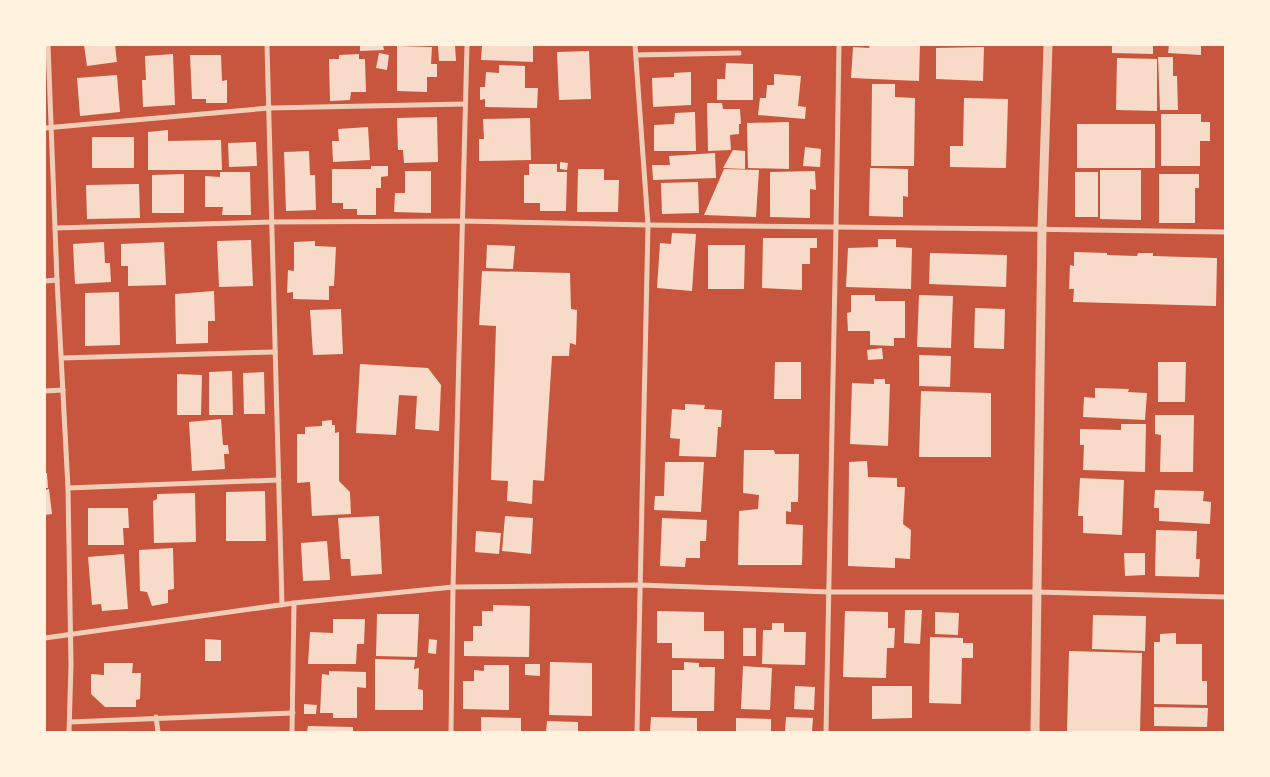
<svg xmlns="http://www.w3.org/2000/svg" width="1270" height="777" viewBox="0 0 1270 777" font-family="Montserrat,sans-serif">
	<style>
		.building { fill: #f7dbc8 }
		.lines { fill: none; stroke-linecap: round; stroke-linejoin: round }
		.minor { stroke: #f1ccb7; stroke-width: 5 }
		.tertiary { stroke: #f1ccb7; stroke-width: 9 }
	</style>
	<rect width="100%" height="100%" fill="#c8553d"/>
	<g class="building">
		<path d="M84,45H115L117,62L87,66Z"/>
		<path d="M360,45H383L384,50L360,51Z"/>
		<path d="M438,45H455L456,61H439Z"/>
		<path d="M482,45H533V62L481,60Z"/>
		<path d="M870,45H920L919,81L851,78L853,47L869,48Z"/>
		<path d="M1112,45H1153V54L1112,53Z"/>
		<path d="M1169,45H1201V55L1168,53Z"/>
		<path d="M397,46L432,47L431,64H437V77H427V92L397,91Z"/>
		<path d="M984,47L983,81L936,79V48Z"/>
		<path d="M589,51L591,99L559,100L557,52Z"/>
		<path d="M379,53L389,55L387,70L376,68Z"/>
		<path d="M173,54L175,105L143,107L142,80H146L145,56Z"/>
		<path d="M359,54V59H365L366,92H351L350,100L330,101L329,59H339V55Z"/>
		<path d="M190,55H221L222,81L227,80V103H206V99H192Z"/>
		<path d="M1158,57H1173V76H1177L1178,110H1160Z"/>
		<path d="M1117,58L1157,59V111L1116,110Z"/>
		<path d="M726,63L753,64V100H717V79H725Z"/>
		<path d="M499,65L525,66V88H538L537,108L485,107V99L480,100V87H485L486,72L499,73Z"/>
		<path d="M691,72V105L653,107L652,78L674,77V73Z"/>
		<path d="M774,74L801,76L798,106L806,107L805,119L758,115L760,98H766L767,85H774Z"/>
		<path d="M117,75L120,112L80,116L77,78Z"/>
		<path d="M872,84H895V97L915,98L914,166H871Z"/>
		<path d="M964,98L1008,99L1006,168L950,167V146H963Z"/>
		<path d="M707,103H722L723,109H740L741,124H739V134L730,135L731,150L708,151Z"/>
		<path d="M695,112L696,151H654V125L674,124L675,113Z"/>
		<path d="M1161,114H1201V122H1210V141H1200V166H1161Z"/>
		<path d="M437,117L438,162L404,163L403,150H398L397,118Z"/>
		<path d="M530,118L531,160L479,161V139H484L483,119Z"/>
		<path d="M789,122V169L748,168L747,123Z"/>
		<rect x="1077" y="124" width="78" height="44"/>
		<path d="M368,127L370,160L333,162L332,141H339L338,129Z"/>
		<path d="M168,130V141L221,140L222,170H148V132Z"/>
		<rect x="92" y="137" width="42" height="31"/>
		<path d="M256,142L257,166L229,167L228,143Z"/>
		<path d="M805,147L821,149L820,167L803,166Z"/>
		<path d="M733,150L745,151V169L723,168Z"/>
		<path d="M309,151L310,175H315L316,210L286,211L284,152Z"/>
		<path d="M715,153L716,178L653,180L652,165H670L669,156Z"/>
		<path d="M560,162L568,163L567,170L560,169Z"/>
		<path d="M529,164H557V172H567L566,211H540V203H524V175H529Z"/>
		<path d="M371,166H388V176L381,177V188H376V215H357V209H343V203H332V169H371Z"/>
		<path d="M870,168L908,169V197L903,196V217L869,216Z"/>
		<path d="M578,169H604V180H619L618,212H577Z"/>
		<path d="M724,169L759,170L756,217L704,215Z"/>
		<path d="M1100,170H1141V220L1100,219Z"/>
		<path d="M405,171H431V213L394,212L395,193H405Z"/>
		<path d="M815,171L816,190L810,189V218L770,217V172Z"/>
		<path d="M220,172H250L251,215H222L223,207H205V176L220,177Z"/>
		<rect x="1075" y="172" width="23" height="45"/>
		<path d="M184,174V213H152V175Z"/>
		<path d="M1159,174H1199V188H1195V223H1159Z"/>
		<path d="M698,182L699,213L662,214L661,183Z"/>
		<path d="M139,184L140,218L87,219L86,185Z"/>
		<path d="M672,233L696,234L692,291L657,288L660,243L671,244Z"/>
		<path d="M763,238H817V248H810V264H802V290L762,288Z"/>
		<path d="M878,239H896V247L912,248L911,289L846,287L848,248L878,247Z"/>
		<path d="M251,240L253,286L219,287L217,241Z"/>
		<path d="M315,241V246L336,247L334,286H329V300L293,299V292L287,293L288,270L294,271V242Z"/>
		<path d="M104,242L105,263H110L111,282L75,284L73,244Z"/>
		<path d="M164,242L166,285L128,286V266H121V244Z"/>
		<path d="M487,245L515,246L513,269L486,268Z"/>
		<path d="M708,245H745L744,289H708Z"/>
		<path d="M1074,252L1107,253V255L1137,256L1138,253H1153V256L1217,258L1216,306L1073,302L1074,289H1069L1070,265L1074,266Z"/>
		<path d="M930,253L1007,255L1006,287L929,284Z"/>
		<path d="M482,271L570,273L571,309L577,310L576,345L570,343L569,356H552L544,481L533,480L532,504L507,501L508,481L491,480L496,326L479,325Z"/>
		<path d="M214,291L215,321H208V343L176,344L175,294Z"/>
		<path d="M119,292L120,345L85,346V293Z"/>
		<path d="M851,295H875V301H905V338H894V346L870,345V331H848L847,313L851,312Z"/>
		<path d="M919,295L953,296L951,348L917,347Z"/>
		<path d="M975,308L1005,309L1004,349L974,348Z"/>
		<path d="M341,309L343,354L313,355L310,310Z"/>
		<path d="M882,348L883,359L868,360L867,350Z"/>
		<path d="M919,355L951,356L950,387L919,386Z"/>
		<path d="M775,362H801V399H774Z"/>
		<path d="M1158,362H1186L1185,402H1158Z"/>
		<path d="M360,364L428,368L441,385L439,431L415,429L417,396L399,395L396,435L356,433Z"/>
		<path d="M232,371L233,415H209V372Z"/>
		<path d="M264,372L265,414H244L243,373Z"/>
		<path d="M177,374L202,375L201,415H177Z"/>
		<path d="M874,379H885V384H890L888,446L850,444L852,383L874,384Z"/>
		<path d="M1095,388L1129,389L1128,392L1147,393L1145,420L1083,417L1084,397L1095,398Z"/>
		<path d="M921,391L991,393V457H919Z"/>
		<path d="M685,404L705,405L704,409L722,410L721,427H718L716,457L679,456L680,439L670,438L672,409L685,410Z"/>
		<path d="M1155,415H1194L1193,472H1160L1161,435L1155,434Z"/>
		<path d="M221,419L223,445H228L229,454H224L225,469L192,471L189,422Z"/>
		<path d="M332,420V425H335V433L339,432V481L350,492L351,514L312,516L310,482L297,483V434H305V427L322,426V421Z"/>
		<path d="M1121,424H1146L1145,472L1083,470L1084,445H1080V429L1121,430Z"/>
		<path d="M744,450H774L775,454H799L798,502H791V512L786,511V524L803,525L802,565H738L739,511L758,509L759,495L743,493Z"/>
		<path d="M867,461L868,477L897,478V487H905L903,524L911,530L910,559L895,558V568L848,566L849,462Z"/>
		<path d="M665,462H704L701,512L654,510L655,496H664Z"/>
		<path d="M45,473H47L48,488H45Z"/>
		<path d="M1080,478L1124,480L1122,535L1083,533V516H1078Z"/>
		<path d="M49,489L52,514L45,515V490Z"/>
		<path d="M1155,490L1204,491L1203,501L1211,502L1210,524L1159,521V508H1154Z"/>
		<path d="M265,491L266,541H226V492Z"/>
		<path d="M195,493L196,542L154,543L153,501L157,499V494Z"/>
		<path d="M88,508H128L129,528H123L124,545H88Z"/>
		<path d="M379,516L382,574L351,576L350,559H341L338,518Z"/>
		<path d="M505,516L533,518L531,554L502,551Z"/>
		<path d="M662,518L707,520L706,541H700V558H686L685,567L660,566Z"/>
		<path d="M1156,530L1197,531L1196,559H1200L1199,577L1155,576Z"/>
		<path d="M476,531L501,533L499,554L475,552Z"/>
		<path d="M327,541L330,580L303,581L301,543Z"/>
		<path d="M173,548L174,589L168,590V603L152,606L147,592L140,591L139,550Z"/>
		<path d="M1124,553H1145V575L1125,576Z"/>
		<path d="M124,554L128,609L102,611L101,604L92,605L88,557Z"/>
		<path d="M493,605L530,606L529,657L464,656V641H473V626H482V611H493Z"/>
		<path d="M905,610H922L920,644L904,643Z"/>
		<path d="M657,611L704,612V631H724V659L672,658V643H657Z"/>
		<path d="M845,611L888,612V628H895L894,648H887L886,678L843,677Z"/>
		<path d="M935,612L959,613L958,635L935,634Z"/>
		<path d="M377,614H419L417,657L376,656Z"/>
		<path d="M1093,615L1146,616L1145,651L1092,649Z"/>
		<path d="M333,619H365L364,644H357L356,664H308L310,632L333,633Z"/>
		<path d="M772,623H784V632H806L805,665L762,664L763,630H772Z"/>
		<rect x="743" y="628" width="13" height="28"/>
		<path d="M1176,633V644H1202V681H1207V705L1154,704V642H1160V634Z"/>
		<path d="M930,637L963,638V643H973V658H962L961,704L929,703Z"/>
		<path d="M205,639L221,640V661H205Z"/>
		<path d="M429,639L437,640L436,654L428,653Z"/>
		<path d="M1069,651L1142,653L1140,732H1067Z"/>
		<path d="M375,659L415,660L414,669L419,668L418,689L423,690V710H375Z"/>
		<path d="M550,662L592,663V716L549,715Z"/>
		<path d="M684,662L699,663V667H715L714,711H672V670H684Z"/>
		<path d="M104,663H133L132,673H141L140,699L136,700V707H105L91,694V674L104,675Z"/>
		<path d="M525,664H540V676L525,675Z"/>
		<path d="M484,665H509V710L463,709V681H474V670L484,671Z"/>
		<path d="M743,666L772,668L770,710L741,709Z"/>
		<path d="M329,671L366,672V688L357,687V718H333V713H320L322,674L329,675Z"/>
		<path d="M795,686L815,687L814,710L794,709Z"/>
		<path d="M872,686H912V718L872,719Z"/>
		<path d="M304,704L317,705L316,714H304Z"/>
		<path d="M1154,707L1208,708L1207,727L1154,726Z"/>
		<path d="M481,717L521,718V732H481Z"/>
		<path d="M651,717L697,718V732H650Z"/>
		<path d="M786,717L813,718L812,732L785,731Z"/>
		<path d="M736,718L771,719V732H736Z"/>
		<path d="M547,721L578,722V732H546Z"/>
		<path d="M308,726L353,727V732H307Z"/>
	</g>
	<g class="lines">
		<g class="minor">
			<path d="M48,45L57,280L68,488L71,665L69,732"/>
			<path d="M267,45L282,605"/>
			<path d="M635,45L648,225L637,732"/>
			<path d="M636,55L739,53"/>
			<path d="M45,128L269,108L465,104"/>
			<path d="M55,228L272,222L463,221L648,225L1021,229L1225,232"/>
			<path d="M45,281L57,280"/>
			<path d="M62,358L275,352"/>
			<path d="M45,391L63,390"/>
			<path d="M68,488L279,480"/>
			<path d="M45,638L294,603L453,587L640,585L829,592H1036L1225,597"/>
			<path d="M156,717L158,732"/>
			<path d="M70,722L293,713"/>
			<path d="M292,732L294,603"/>
			<path d="M451,732L453,587L467,45"/>
			<path d="M826,732L836,227L839,45"/>
		</g>
		<path class="tertiary" d="M1035,732L1042,229L1048,45"/>
	</g>
	<rect width="1270" height="777" fill="none" stroke="#fff3e0" stroke-width="92"/>
</svg>
